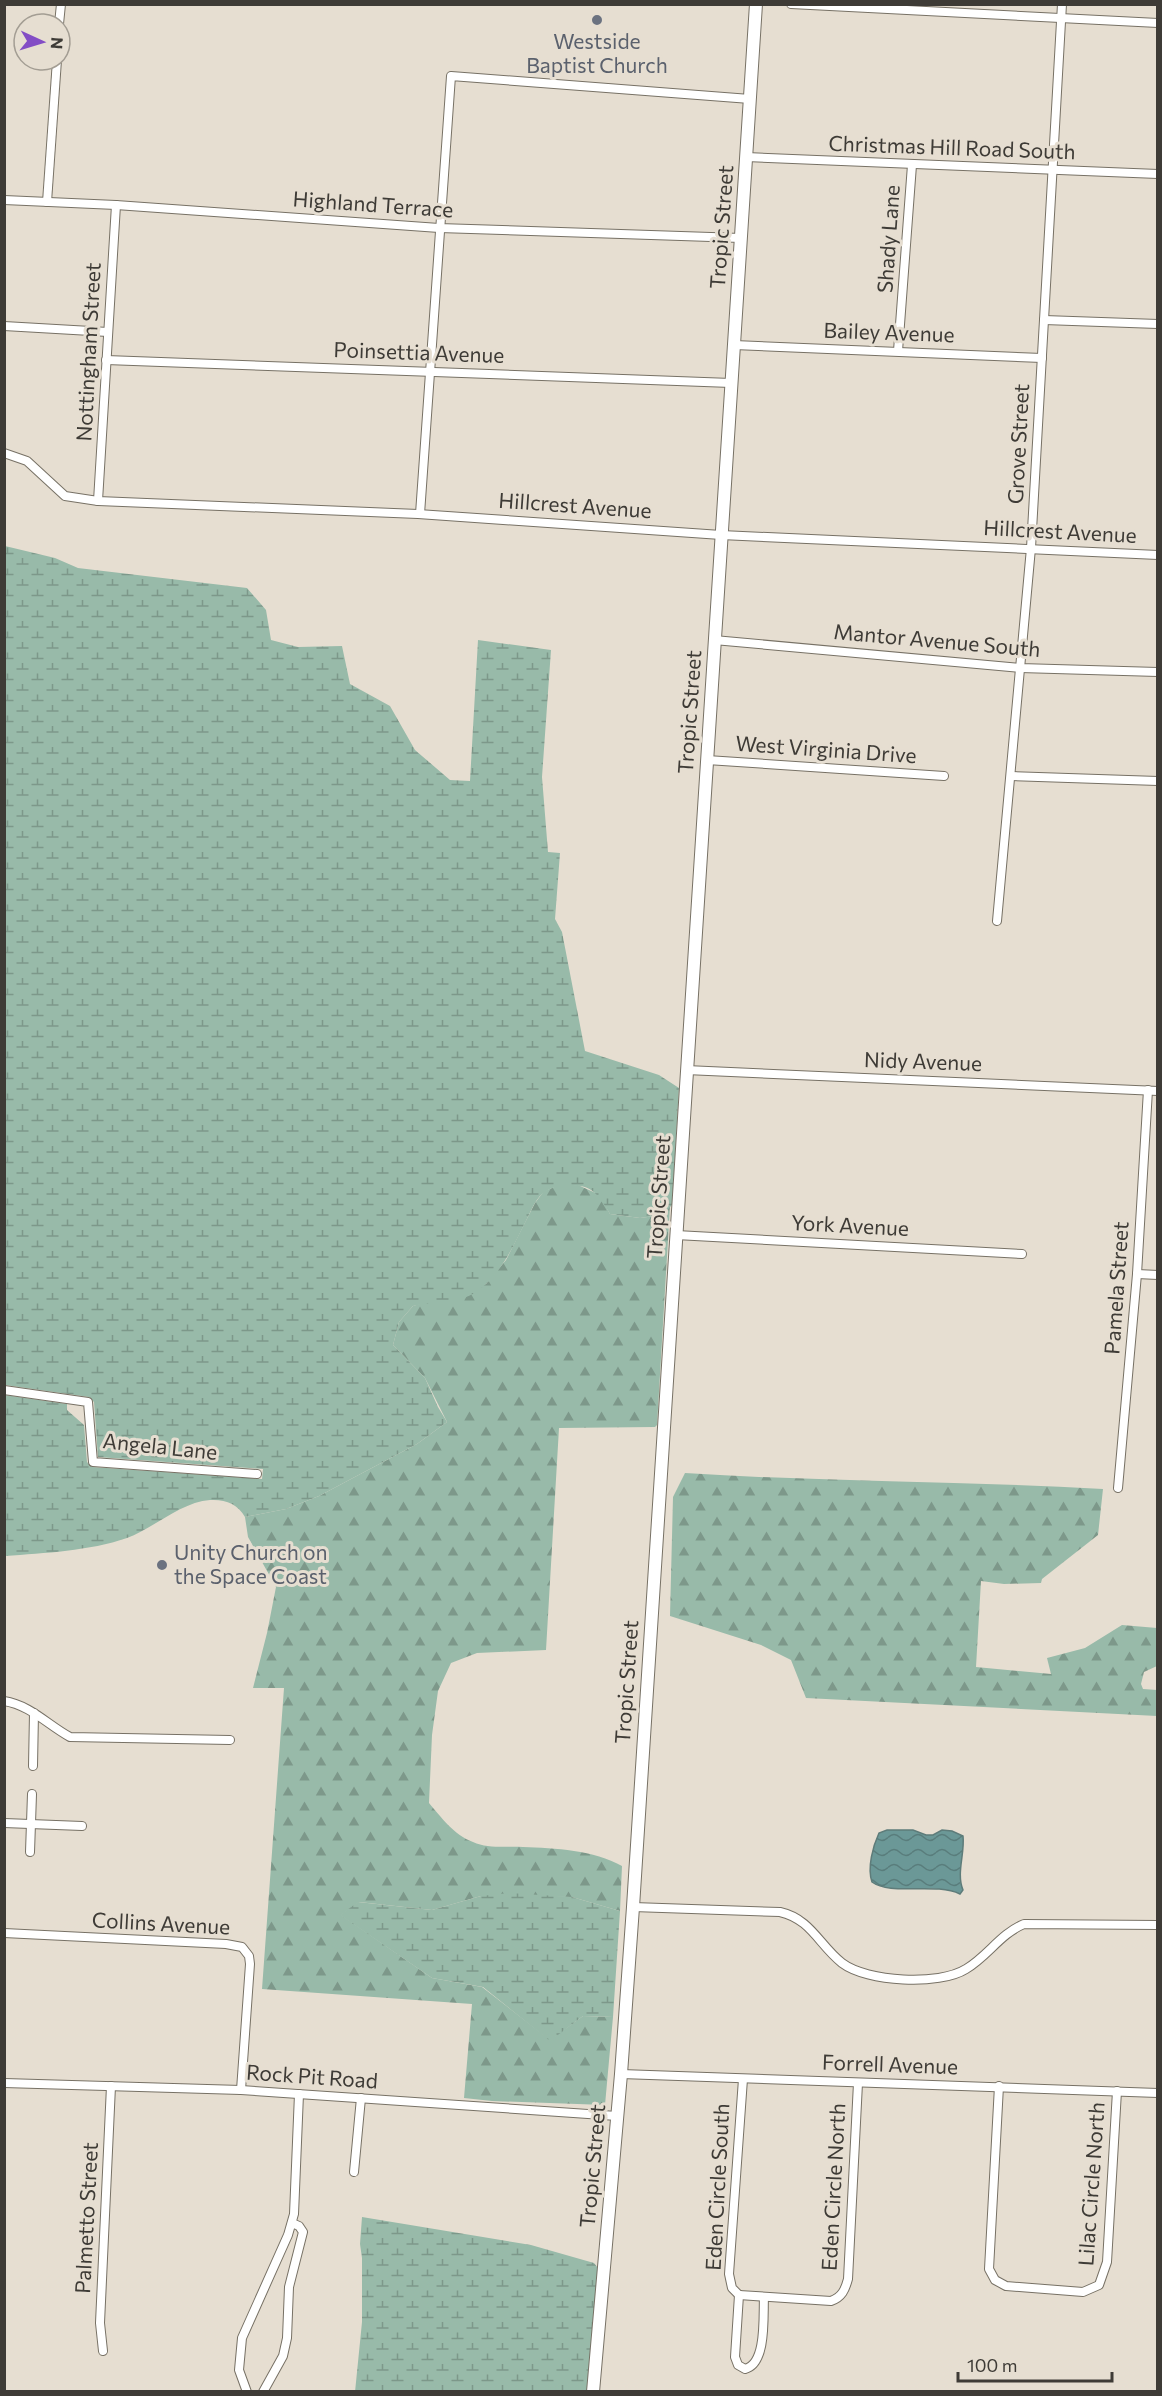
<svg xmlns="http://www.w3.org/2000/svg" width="1162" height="2396" viewBox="0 0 1162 2396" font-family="Commissioner,sans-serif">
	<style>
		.forest { fill: url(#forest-firs) }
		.wetland { fill: url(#wetland-marsh) }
		.water { fill: url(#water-waves); stroke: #5e7c7a; stroke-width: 1.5 }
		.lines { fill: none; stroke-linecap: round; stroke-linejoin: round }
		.street-casing { stroke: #777165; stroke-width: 10 }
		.secondary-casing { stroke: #777165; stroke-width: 14 }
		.street { stroke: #fff; stroke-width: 8 }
		.secondary { stroke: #fff; stroke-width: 12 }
		.worship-dot { fill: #6b7280; stroke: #e6ded1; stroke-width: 2 }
		.labels { text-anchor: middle; stroke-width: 6; stroke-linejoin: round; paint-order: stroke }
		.worship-label { font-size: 21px; fill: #5b616d; stroke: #e6ded1 }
		.street-label { font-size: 21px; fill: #3e3b36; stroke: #e6ded1 }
	</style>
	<defs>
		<pattern id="forest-firs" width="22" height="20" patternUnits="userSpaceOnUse" patternTransform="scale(1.5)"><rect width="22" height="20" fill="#98baa9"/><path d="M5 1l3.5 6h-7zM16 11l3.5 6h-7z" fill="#7d988a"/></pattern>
		<pattern id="wetland-marsh" width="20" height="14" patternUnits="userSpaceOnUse" patternTransform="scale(1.5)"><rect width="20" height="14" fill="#98baa9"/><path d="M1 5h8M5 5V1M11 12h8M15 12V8" fill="none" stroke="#7d988a"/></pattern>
		<pattern id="water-waves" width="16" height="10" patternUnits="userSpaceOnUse" patternTransform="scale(1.5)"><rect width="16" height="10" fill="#6b9897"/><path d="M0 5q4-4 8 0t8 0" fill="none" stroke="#597d7c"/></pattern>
	</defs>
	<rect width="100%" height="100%" fill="#e6ded1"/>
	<g class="forest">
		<path d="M578,1185L600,1195L610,1214L640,1218L662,1215L670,1206L657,1425L655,1427L559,1428L546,1650L477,1653L451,1663L438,1691L432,1735L429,1803C441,1817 454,1835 473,1842C488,1849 507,1846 523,1847C555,1848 594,1850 622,1866L620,1911L572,1897L481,1896L432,1910L359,1902L341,1915L432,1978L482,1987L550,2040L583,2016L613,2017L605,2105L492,2101L464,2098L472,2004L262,1989L284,1688H253L267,1633L276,1587L248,1537L245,1517L286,1509L319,1496L417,1444L447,1422L425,1378L393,1345L399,1322L413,1306L486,1284L506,1260L535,1203L544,1191L557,1186Z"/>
		<path d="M685,1473C824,1482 963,1481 1103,1489L1098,1535L1042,1579L1041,1583L1004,1584L981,1581L976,1667L1051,1674L1047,1658L1085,1648L1122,1625L1157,1628V1666L1144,1672L1141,1684L1143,1689L1157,1690V1716L806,1698L791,1660L761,1645L670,1616L673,1497Z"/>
	</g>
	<g class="wetland">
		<path d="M5,546L55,558L78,568L247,588L266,610L271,640L298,647L342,646L350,684L390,706L415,750L450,780L470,781L478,640L551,650L542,777L548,852L560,853L555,919L562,932L585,1051L659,1075L679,1088L672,1205L662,1215L640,1218L610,1214C602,1199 591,1183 573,1186C563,1188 555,1185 546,1191C536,1197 531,1211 526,1221C513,1247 500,1276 476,1292C459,1304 433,1301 413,1306L399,1322L393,1345L425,1378L438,1407L447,1422L417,1444L319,1496L286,1509L245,1517C238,1504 225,1499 210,1500C181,1502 154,1528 127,1538C89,1551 45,1553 5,1556V1395L67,1404V1410L84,1425L87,1462L92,1467L262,1479L263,1469L98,1457L94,1402L89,1397L5,1385Z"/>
		<path d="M509,1893L572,1897L620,1911L613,2017L583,2016L550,2041L483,1987L432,1978L340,1915L358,1902L432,1910L481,1896Z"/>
		<path d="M362,2217L531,2245L594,2263L598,2268L587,2391L355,2392L362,2322V2258L360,2244Z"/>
	</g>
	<path class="water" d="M887,1830H913L926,1835H933L942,1830L952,1831L963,1836C965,1854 956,1873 963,1890L960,1894C935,1882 891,1896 872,1882C867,1868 873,1846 879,1833Z"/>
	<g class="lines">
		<g class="street-casing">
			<g id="street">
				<path d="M791,4L1158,23"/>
				<path d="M59,24L61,4"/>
				<path d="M746,157L1158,174"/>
				<path d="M4,200L116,205L439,228L741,238"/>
				<path d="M47,202L57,60"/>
				<path d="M1044,320L1158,324"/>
				<path d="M4,326L108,332"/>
				<path d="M734,345L1042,358"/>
				<path d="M898,351L912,165"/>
				<path d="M106,360L731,383"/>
				<path d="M4,453L27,461L65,496L98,501L418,514L721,535L1158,555"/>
				<path d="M98,501L116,205"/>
				<path d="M420,514L451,76L750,99"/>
				<path d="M714,640L1020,668L1158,672"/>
				<path d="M707,760L944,776"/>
				<path d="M1011,776L1158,781"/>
				<path d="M997,921L1031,548L1062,4"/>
				<path d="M686,1070L1158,1091"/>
				<path d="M676,1235L1022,1254"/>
				<path d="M1137,1274L1158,1275"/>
				<path d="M4,1390L88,1402L93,1462L257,1474"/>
				<path d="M1118,1488L1137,1274L1148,1090"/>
				<path d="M4,1701C30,1705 48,1725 70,1737L230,1740"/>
				<path d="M33,1766L34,1713"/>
				<path d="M4,1823L82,1826"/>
				<path d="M30,1852L32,1794"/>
				<path d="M633,1907L780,1912C811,1919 819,1945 842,1963C867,1982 939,1986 966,1969C988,1956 1000,1934 1024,1924L1158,1925"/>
				<path d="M4,1933L226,1944L242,1947L249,1956L250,1964L241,2090"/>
				<path d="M621,2074L1158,2093"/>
				<path d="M4,2083L241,2090L617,2116"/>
				<path d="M999,2086L989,2269L995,2280L1006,2286L1083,2292L1099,2285L1107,2262L1117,2091"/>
				<path d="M354,2172L361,2098"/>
				<path d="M739,2295L831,2301C842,2297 845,2290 848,2279L858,2083"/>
				<path d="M739,2295L732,2288L729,2274L743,2079"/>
				<path d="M739,2295L735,2357L738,2365L745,2369C767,2364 763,2316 764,2297"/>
				<path d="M103,2351L100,2323L111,2086"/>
				<path d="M247,2392L239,2370L242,2338L288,2235L294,2214L299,2094"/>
				<path d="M263,2392L283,2356L287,2338L289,2287L303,2232L299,2226L292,2223"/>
			</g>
		</g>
		<g class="secondary-casing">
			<path id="secondary" d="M593,2392L621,2074L633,1907L756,4"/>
		</g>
		<use href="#street" class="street"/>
		<use href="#secondary" class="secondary"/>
	</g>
	<g class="worship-dot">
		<circle cx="597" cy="20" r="6"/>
		<circle cx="162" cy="1565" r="6"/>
	</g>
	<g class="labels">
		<g class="worship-label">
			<text x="597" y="49">Westside<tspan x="597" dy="24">Baptist Church</tspan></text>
			<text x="174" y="1560" text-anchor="start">Unity Church on<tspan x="174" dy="24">the Space Coast</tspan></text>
		</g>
		<g class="street-label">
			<text transform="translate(952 148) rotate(2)" y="7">Christmas Hill Road South</text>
			<text transform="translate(373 205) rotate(4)" y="7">Highland Terrace</text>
			<text transform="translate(722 227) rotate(-86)" y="7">Tropic Street</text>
			<text transform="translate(889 239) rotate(-86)" y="7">Shady Lane</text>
			<text transform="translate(889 333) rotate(2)" y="7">Bailey Avenue</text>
			<text transform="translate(89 352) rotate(-87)" y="7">Nottingham Street</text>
			<text transform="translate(419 353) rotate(2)" y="7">Poinsettia Avenue</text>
			<text transform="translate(1019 444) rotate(-87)" y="7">Grove Street</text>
			<text transform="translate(575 506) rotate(4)" y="7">Hillcrest Avenue</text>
			<text transform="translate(1060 532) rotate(3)" y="7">Hillcrest Avenue</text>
			<text transform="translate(937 641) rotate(5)" y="7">Mantor Avenue South</text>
			<text transform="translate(690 712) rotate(-86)" y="7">Tropic Street</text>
			<text transform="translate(826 750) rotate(4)" y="7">West Virginia Drive</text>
			<text transform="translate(923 1062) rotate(2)" y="7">Nidy Avenue</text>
			<text transform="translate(659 1197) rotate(-86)" y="7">Tropic Street</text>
			<text transform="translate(850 1226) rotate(3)" y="7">York Avenue</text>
			<text transform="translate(1117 1288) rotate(-86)" y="7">Pamela Street</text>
			<text transform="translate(160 1447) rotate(6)" y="7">Angela Lane</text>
			<text transform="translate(627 1682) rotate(-86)" y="7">Tropic Street</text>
			<text transform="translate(161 1924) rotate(3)" y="7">Collins Avenue</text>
			<text transform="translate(890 2065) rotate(2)" y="7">Forrell Avenue</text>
			<text transform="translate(312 2077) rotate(4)" y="7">Rock Pit Road</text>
			<text transform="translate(593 2166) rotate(-85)" y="7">Tropic Street</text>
			<text transform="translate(1092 2184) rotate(-86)" y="7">Lilac Circle North</text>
			<text transform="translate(718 2187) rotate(-87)" y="7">Eden Circle South</text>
			<text transform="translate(834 2187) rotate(-87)" y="7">Eden Circle North</text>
			<text transform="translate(87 2218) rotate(-87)" y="7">Palmetto Street</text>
		</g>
	</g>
	<rect width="1162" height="2396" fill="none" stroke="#3e3b36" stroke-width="12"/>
	<g transform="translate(42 42) rotate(94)"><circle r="28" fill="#e6ded1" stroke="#a39d93" stroke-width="1.5"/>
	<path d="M0-4.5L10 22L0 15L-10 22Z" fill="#834dc5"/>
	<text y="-9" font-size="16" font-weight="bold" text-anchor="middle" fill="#3e3b36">N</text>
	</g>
	<path d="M958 2372v9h154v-9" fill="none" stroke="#3e3b36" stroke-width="3"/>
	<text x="967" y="2372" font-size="18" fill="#3e3b36" stroke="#e6ded1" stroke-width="4.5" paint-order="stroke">100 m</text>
</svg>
